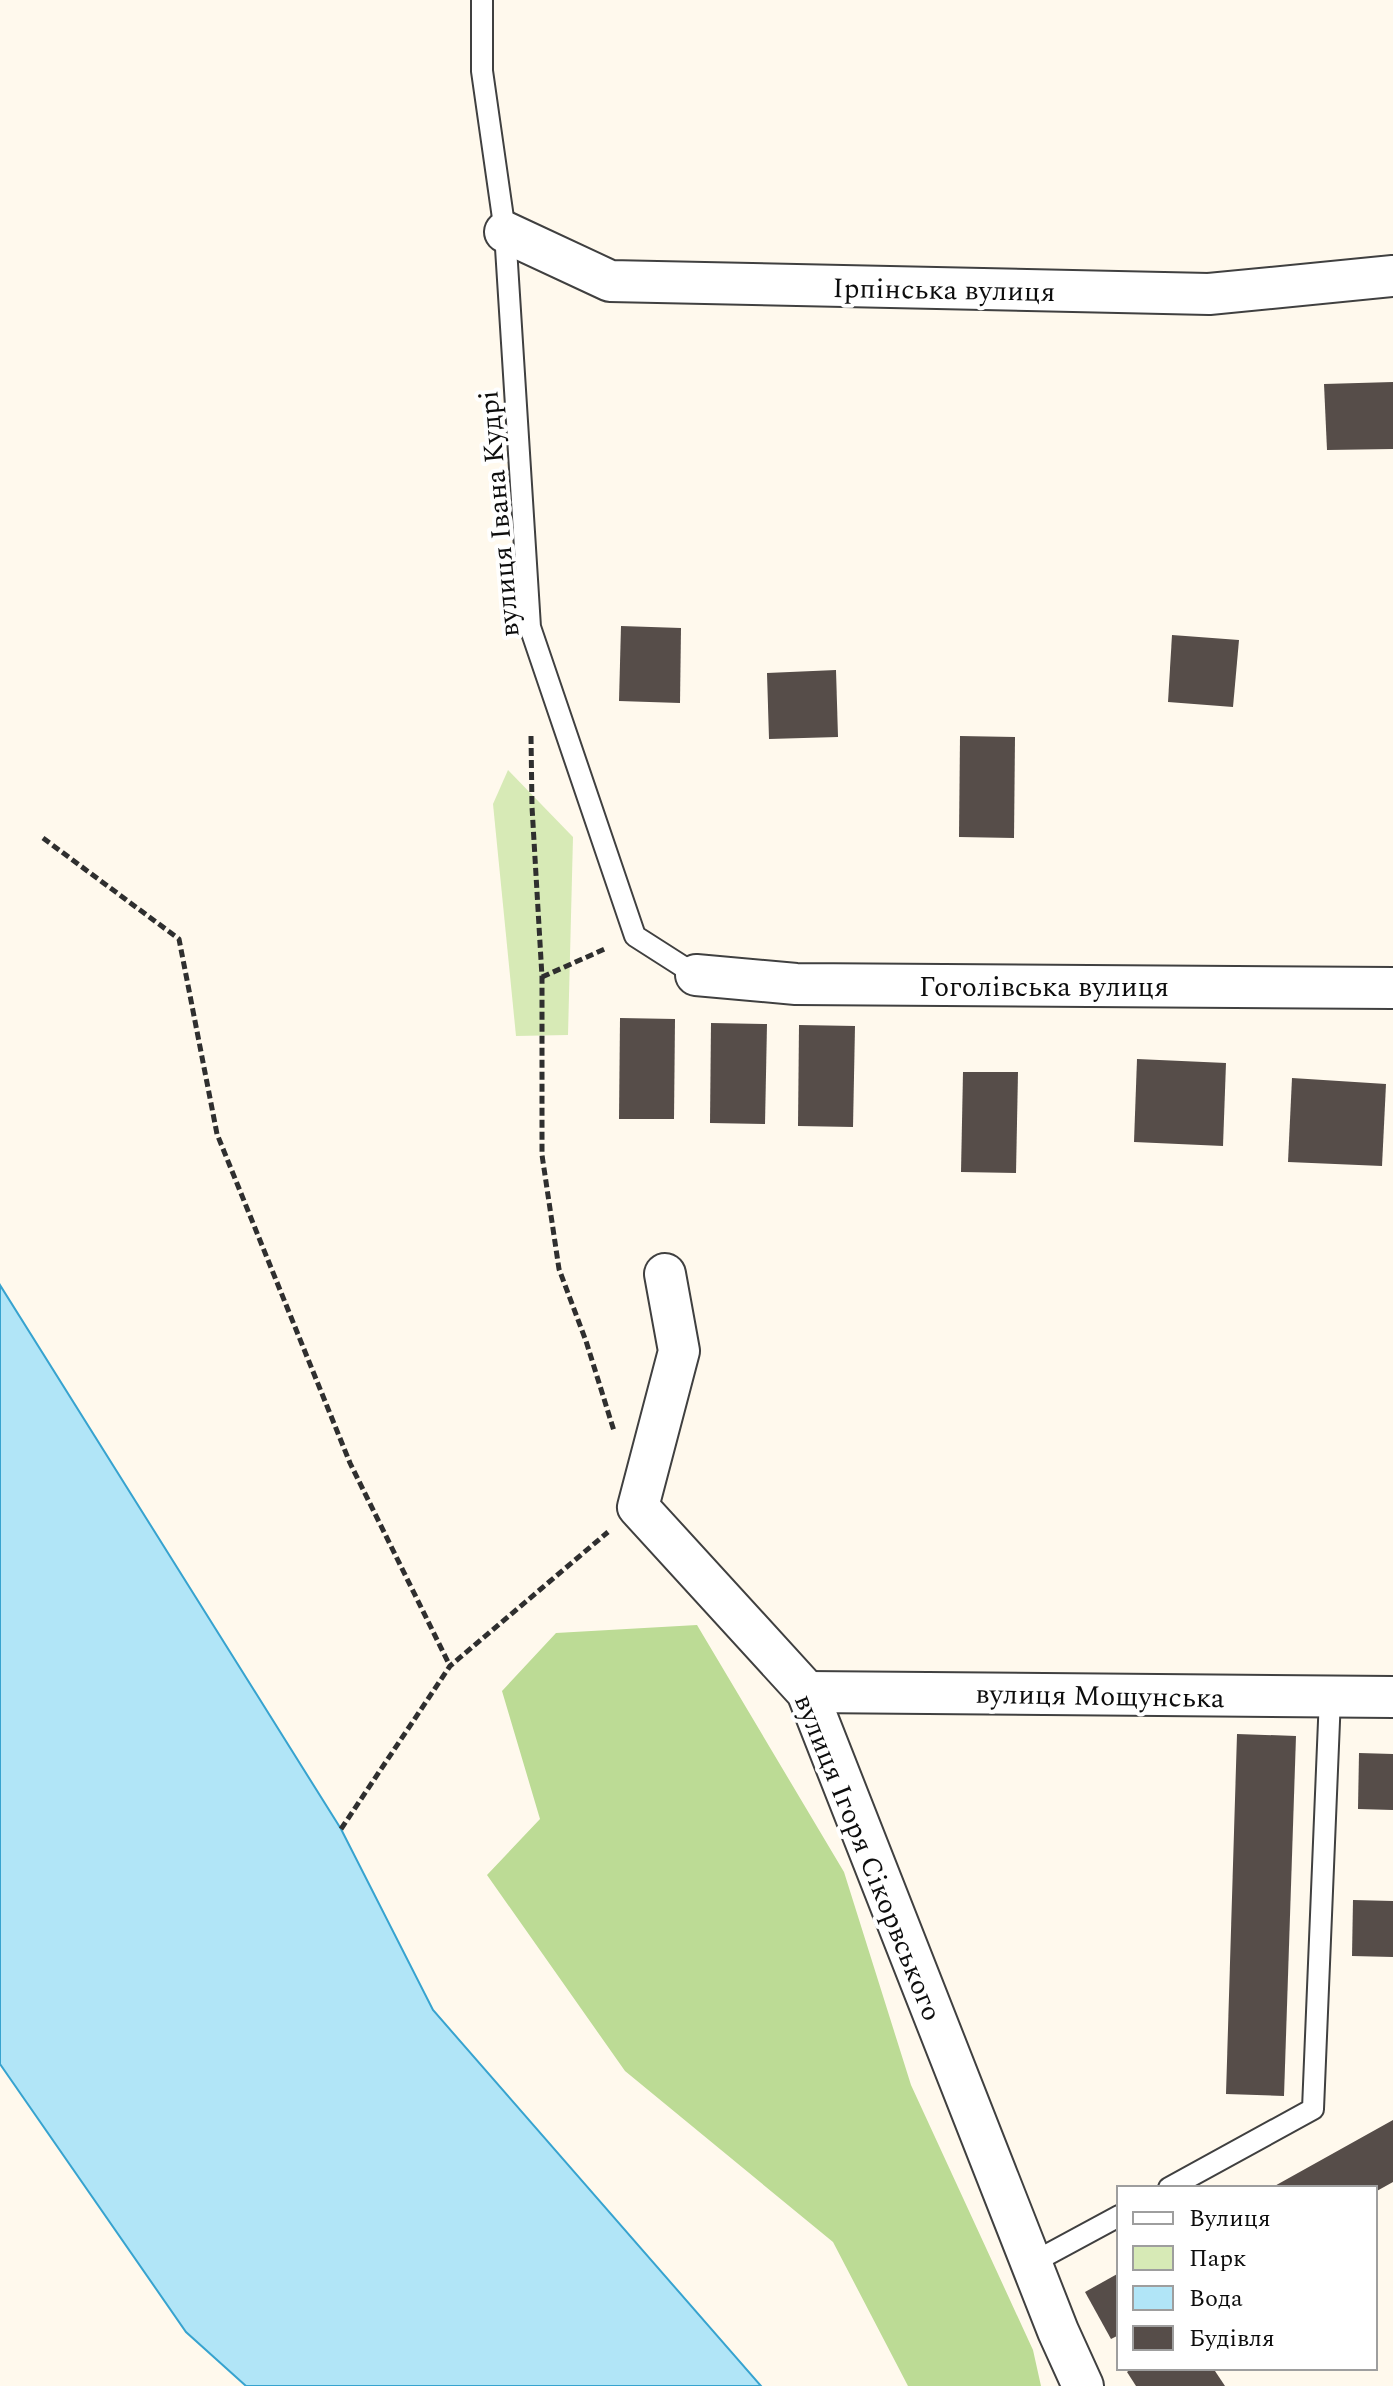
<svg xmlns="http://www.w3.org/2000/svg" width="1393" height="2386" viewBox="0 0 1393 2386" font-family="Spectral,serif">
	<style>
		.green { fill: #d7eab6 }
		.forest { fill: #bcdb95 }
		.water { fill: #b1e5f7; stroke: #37a3cf; stroke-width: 2 }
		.building { fill: #564d49 }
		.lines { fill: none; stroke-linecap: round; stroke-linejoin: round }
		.lane-casing { stroke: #404040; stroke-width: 24 }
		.street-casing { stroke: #404040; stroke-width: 44 }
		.path { stroke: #2f2f2f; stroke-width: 5; stroke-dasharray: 8 4; stroke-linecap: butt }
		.lane { stroke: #fff; stroke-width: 20 }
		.street { stroke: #fff; stroke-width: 40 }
		.labels { text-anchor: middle; stroke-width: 8; stroke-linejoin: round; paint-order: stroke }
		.street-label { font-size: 28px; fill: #0d0d0d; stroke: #fff }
	</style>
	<rect width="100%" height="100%" fill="#fff9ed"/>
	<path class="green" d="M508,770L573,837L568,1035L516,1036L493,804Z"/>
	<path class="forest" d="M697,1625L844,1872L911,2085L1033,2350L1041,2386H908L833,2242L625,2071L487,1875L540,1819L502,1691L556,1633Z"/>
	<path class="water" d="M0,1285L341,1829L433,2010L761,2386H246L186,2332L0,2064Z"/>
	<g class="building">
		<path d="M1393,382V449L1327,450L1324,384Z"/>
		<path d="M621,626L681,628L680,703L619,701Z"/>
		<path d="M1172,635L1239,640L1233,707L1168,702Z"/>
		<path d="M836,670L838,737L769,739L767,673Z"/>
		<path d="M960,736L1015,737L1014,838L959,837Z"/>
		<path d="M620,1018L675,1019L674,1119H619Z"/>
		<path d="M711,1023L767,1024L765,1124L710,1123Z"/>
		<path d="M799,1025L855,1026L853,1127L798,1126Z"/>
		<path d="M1137,1059L1226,1063L1223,1146L1134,1142Z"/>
		<path d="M963,1072H1018L1016,1173L961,1172Z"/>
		<path d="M1292,1078L1386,1084L1382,1166L1288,1162Z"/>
		<path d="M1237,1734L1296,1736L1284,2096L1226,2094Z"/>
		<path d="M1359,1753L1393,1754V1810L1358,1809Z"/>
		<path d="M1353,1900L1393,1901V1957L1352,1956Z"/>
		<path d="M1393,2120V2182L1375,2192V2188H1271Z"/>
		<path d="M1119,2273V2335L1111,2339L1085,2292Z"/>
		<path d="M1132,2368H1213L1225,2386H1136L1127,2372Z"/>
	</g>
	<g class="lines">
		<g class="lane-casing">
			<g id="lane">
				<path d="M482,0V71L505,232L530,627L635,936L696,975"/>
				<path d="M1169,2188L1313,2109L1330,1697"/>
				<path d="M1032,2263L1119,2216"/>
			</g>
		</g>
		<g class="street-casing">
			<g id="street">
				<path d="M505,232L610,281L1209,294L1393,276"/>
				<path d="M696,975L796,984L1393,988"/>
				<path d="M665,1274L679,1351L638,1507L807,1692L1058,2331L1083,2386"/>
				<path d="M807,1692L1393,1697"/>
			</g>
		</g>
		<g class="path">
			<path d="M531,736L532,807L542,977V1155L559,1269L586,1341L614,1431"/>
			<path d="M43,838L179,939L217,1134L350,1463L450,1666"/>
			<path d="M542,977L607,948"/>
			<path d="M341,1829L450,1666L608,1532"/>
		</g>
		<use href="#lane" class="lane"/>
		<use href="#street" class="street"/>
	</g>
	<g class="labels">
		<g class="street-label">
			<text transform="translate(944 289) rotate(1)" y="10">Ірпінська вулиця</text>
			<text transform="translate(498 514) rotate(-95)" y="10">вулиця Івана Кудрі</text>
			<text x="1044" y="996">Гоголівська вулиця</text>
			<text transform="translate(1100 1695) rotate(1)" y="10">вулиця Мощунська</text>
			<text transform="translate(869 1857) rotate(68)" y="10">вулиця Ігоря Сікорвського</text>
		</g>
	</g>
	<rect x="1117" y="2186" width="260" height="184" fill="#ffffff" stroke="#9e9e9e" stroke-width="2"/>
	<rect x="1133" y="2212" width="40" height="12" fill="#ffffff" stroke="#9e9e9e" stroke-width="2"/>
	<text x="1189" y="2226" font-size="24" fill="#0d0d0d">Вулиця</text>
	<rect x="1133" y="2246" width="40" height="24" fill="#d7eab6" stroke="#9e9e9e" stroke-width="2"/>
	<text x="1189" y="2266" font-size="24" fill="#0d0d0d">Парк</text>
	<rect x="1133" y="2286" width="40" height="24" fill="#b1e5f7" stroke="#9e9e9e" stroke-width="2"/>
	<text x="1189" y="2306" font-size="24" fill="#0d0d0d">Вода</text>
	<rect x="1133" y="2326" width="40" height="24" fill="#564d49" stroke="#9e9e9e" stroke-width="2"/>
	<text x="1189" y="2346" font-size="24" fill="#0d0d0d">Будівля</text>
</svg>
